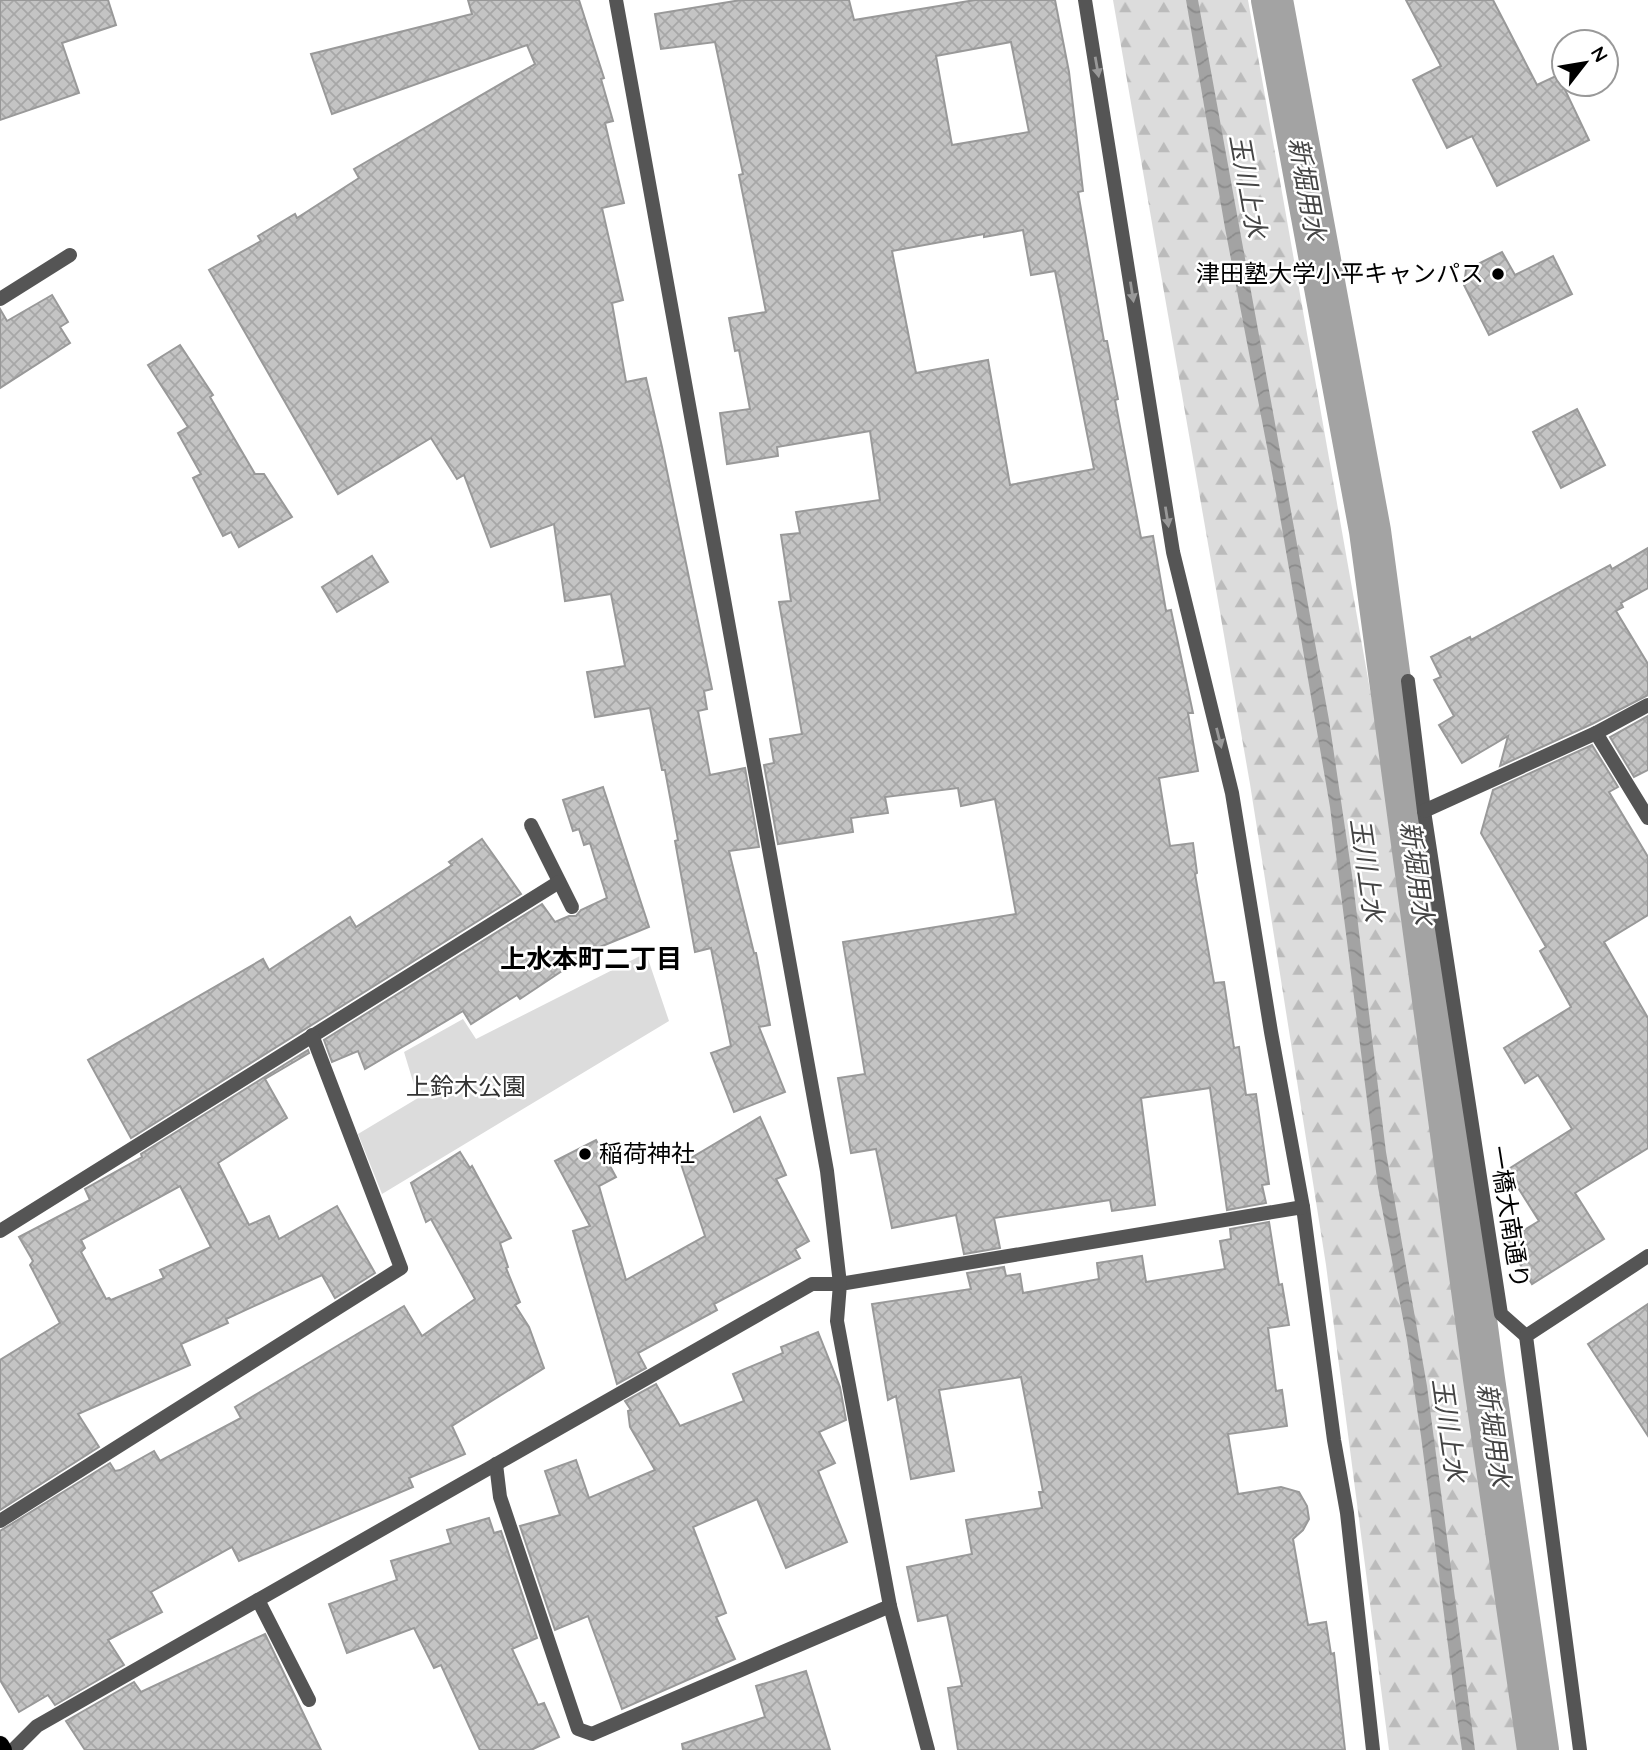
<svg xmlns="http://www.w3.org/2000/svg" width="1648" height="1750" viewBox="0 0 1648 1750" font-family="Quicksand,'Noto Sans JP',sans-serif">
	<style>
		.forest { fill: url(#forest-firs) }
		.green { fill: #dcdcdc }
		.water { fill: url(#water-waves) }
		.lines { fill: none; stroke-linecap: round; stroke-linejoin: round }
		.canal { stroke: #a3a3a3; stroke-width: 42 }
		.building { fill: url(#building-cross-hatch); stroke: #999; stroke-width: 2; fill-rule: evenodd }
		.primary-casing { stroke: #dbdbdb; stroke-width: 19 }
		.minor { stroke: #555; stroke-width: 14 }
		.tertiary { stroke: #555; stroke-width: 14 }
		.primary { stroke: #000; stroke-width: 18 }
		.oneway { fill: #999 }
		.poi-dot { fill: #000; stroke: #fff; stroke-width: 2.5 }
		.labels { text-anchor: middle; stroke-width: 5; stroke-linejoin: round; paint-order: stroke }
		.poi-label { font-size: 24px; fill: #000; stroke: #fff; text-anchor: end }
		.park-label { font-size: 24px; fill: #333; stroke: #fff }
		.street-label { font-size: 24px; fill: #000; stroke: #fff }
		.water-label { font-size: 26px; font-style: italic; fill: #444; stroke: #fff }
		.neighbourhood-label { font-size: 26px; font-weight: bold; fill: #000; stroke: #fff }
	</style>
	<defs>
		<pattern id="forest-firs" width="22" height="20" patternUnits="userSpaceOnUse" patternTransform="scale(1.75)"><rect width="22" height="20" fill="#dcdcdc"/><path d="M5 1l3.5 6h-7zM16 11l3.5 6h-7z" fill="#bbb"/></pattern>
		<pattern id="water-waves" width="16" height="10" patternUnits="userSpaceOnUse" patternTransform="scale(1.75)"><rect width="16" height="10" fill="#a3a3a3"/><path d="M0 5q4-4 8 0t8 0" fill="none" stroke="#8b8b8b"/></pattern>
		<pattern id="building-cross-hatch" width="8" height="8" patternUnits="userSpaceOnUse" patternTransform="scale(1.75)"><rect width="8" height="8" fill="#c4c4c4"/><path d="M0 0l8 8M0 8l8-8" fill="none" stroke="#a7a7a7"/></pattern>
	</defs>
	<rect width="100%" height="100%" fill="#fff"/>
	<path class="forest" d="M1113,0H1248L1509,1476L1546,1750H1389L1326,1265L1250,784Z"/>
	<path class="green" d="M646,953L669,1021L382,1194L358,1134L418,1098L404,1052L463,1019L476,1039Z"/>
	<path class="water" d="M1186,0H1198L1329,720L1352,875L1386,1152L1427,1386L1475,1750H1462L1458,1723L1421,1436L1407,1340L1378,1187L1330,807L1277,499L1225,228Z"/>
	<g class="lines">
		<path class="canal" d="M1272,0L1370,531L1484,1379L1538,1750"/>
	</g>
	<g class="building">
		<path d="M0,0H108L116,25L62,43L79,93L0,120Z"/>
		<path d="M468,0H579L604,78L601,79L613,121L605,123L624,203L602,208L623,300L612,303L626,382L646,378L662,447L712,689L704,691L707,709L698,711L710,775L745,768L759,847L729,851L754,953H756L770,1025L759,1027L785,1092L734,1112L711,1053L731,1046L711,948L695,952L675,841L678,840L665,770H662L650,708L595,717L587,672L625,666L611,594L565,601L554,524L491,547L464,475L457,479L431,438L338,494L209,270L261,241L258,236L295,214L297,218L359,178L354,169L535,64L527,45L332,114L311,54L472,14Z"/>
		<path d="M741,0H849L854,20L975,0H1055L1069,72L1083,191L1078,192L1104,341H1107L1118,399L1115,400L1141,538L1153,536L1166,611L1171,610L1193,713H1188L1198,771L1159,778L1170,846L1193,843L1197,873L1195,874L1214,983L1224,982L1234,1048L1239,1047L1246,1095L1256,1094L1269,1184L1262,1185L1266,1203L1227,1210L1210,1088L1141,1098L1155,1205L1112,1211L1110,1200L994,1218L1000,1248L964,1254L956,1215L892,1228L876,1149L851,1153L838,1078L865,1074L843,942L1016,914L995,799L961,806L958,788L885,797L888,813L851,818L853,832L778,844L764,765L774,763L770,739L802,734L779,602L791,601L781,535L800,533L796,512L880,500L870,431L777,447L778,456L727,464L720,413L750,409L739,350L735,351L729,318L766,312L739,175L743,174L715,42L661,49L655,14ZM1011,42L1029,132L952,145L936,56ZM1023,230L1031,275L1055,271L1094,469L1010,485L988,360L916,373L892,251L984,234V237Z"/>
		<path d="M1406,0H1493L1537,85L1558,75L1589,140L1497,186L1472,136L1447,148L1413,80L1441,66Z"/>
		<path d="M1502,252L1515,275L1553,256L1572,294L1489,335L1464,285L1466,270Z"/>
		<path d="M52,295L68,322L60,327L70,343L0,388V309L7,321Z"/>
		<path d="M180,345L213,395L210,397L255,474H264L292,517L239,547L231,532L223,536L193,478L201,474L178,433L188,427L148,365Z"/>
		<path d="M1577,409L1605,465L1561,488L1533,432Z"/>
		<path d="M1648,548V588L1621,603L1623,607L1616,611L1648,664V695L1592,724L1500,766L1508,736L1462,763L1439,725L1454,716L1434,680L1441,677L1431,657L1470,637L1471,640L1610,565L1612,569Z"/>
		<path d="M372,556L388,582L337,612L322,587Z"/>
		<path d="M1648,716V770L1634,777L1610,737Z"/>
		<path d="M1592,745L1618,787L1609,792L1648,857V915L1604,942L1648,1018V1148L1575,1193L1604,1239L1532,1284L1506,1241L1539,1221L1507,1170L1572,1129L1538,1075L1525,1083L1504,1048L1571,1007L1540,951L1546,947L1481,833L1493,790Z"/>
		<path d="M603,787L649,927L595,949L520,999L517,995L471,1024L463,1011L365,1069L358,1051L332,1062L324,1040L542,904L555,922L569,916H576L581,910L607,898L590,843L584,845L579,829L573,831L563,800Z"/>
		<path d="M482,839L521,894L131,1138L88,1060L263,959L269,970L350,917L356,927L452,865L449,862Z"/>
		<path d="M308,1050L309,1053L265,1079L287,1118L218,1163L249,1225L269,1216L279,1239L337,1206L375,1273L335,1298L322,1275L226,1319L228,1323L181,1344L190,1365L78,1414L99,1447L0,1510V1360L60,1323L30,1265L33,1261L19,1237L90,1200L85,1189L142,1157L141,1154ZM180,1186L211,1247L160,1270L164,1278L111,1300L109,1298L106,1299L81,1252L85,1248L81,1240Z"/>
		<path d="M760,1117L786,1175L776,1179L809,1241L795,1249L800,1258L714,1304L717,1310L638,1353L646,1368L617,1384L573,1231L590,1226L555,1161L596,1140L616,1177L599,1186L626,1280L705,1236L681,1164Z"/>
		<path d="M460,1152L470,1168L472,1166L511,1238L500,1243L508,1267L506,1268L520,1302L515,1305L529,1327L544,1368L452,1426L465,1454L409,1478L413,1487L239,1561L232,1547L151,1592L162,1612L108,1640L124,1665L55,1705L48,1695L19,1712L0,1680V1531L110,1463L115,1471L120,1470L154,1451L160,1461L241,1418L235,1407L404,1306L422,1336L475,1299L431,1219L426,1222L411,1183Z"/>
		<path d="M1269,1222L1279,1285L1282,1284L1289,1325L1268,1328L1276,1391L1282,1390L1287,1426L1228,1434L1238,1494L1281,1487L1299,1492L1307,1506L1309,1519L1303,1530L1293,1539L1308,1625L1326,1622L1331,1654L1334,1653L1345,1750H958L948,1688L962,1686L947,1615L918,1621L907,1567L972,1554L966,1520L1042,1508L1039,1492H1043L1021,1377L939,1390L954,1471L911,1479L896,1396L888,1400L872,1304L971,1289L967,1273L1004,1267L1006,1276L1020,1274L1023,1293L1099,1279L1097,1263L1142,1256L1146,1282L1225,1269L1220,1241L1231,1239L1230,1229Z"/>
		<path d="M1648,1304V1436L1588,1344Z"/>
		<path d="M818,1332L840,1387L846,1420L819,1432L835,1463L818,1471L847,1542L786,1568L757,1499L693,1527L726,1613L716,1617L735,1659L622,1709L588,1616L555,1630L520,1526L560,1515L545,1471L576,1460L589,1498L655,1470L630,1427L628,1411L631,1410L625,1401L656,1384L680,1426L744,1401L733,1374L783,1353L781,1347Z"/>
		<path d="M489,1518L494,1533L501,1531L537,1638L512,1649L538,1705L544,1703L559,1737L531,1750H480L441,1665L434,1668L414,1628L347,1653L329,1604L397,1580L391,1561L451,1543L447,1530Z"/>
		<path d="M265,1634L321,1750H85L66,1721L134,1682L141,1692Z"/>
		<path d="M806,1671L830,1750H683L682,1744L765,1717L756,1686Z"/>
	</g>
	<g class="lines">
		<g class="primary-casing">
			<path id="primary" d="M0,1745L3,1750"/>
		</g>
		<g class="minor">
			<path d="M1085,0L1173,552L1232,793L1271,1032L1303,1207L1334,1440L1347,1513L1373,1750"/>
			<path d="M0,299L70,255"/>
			<path d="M1408,681L1424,811L1501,1314L1526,1336"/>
			<path d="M1596,733L1648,818"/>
			<path d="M1424,811L1596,733L1648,705"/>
			<path d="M531,825L572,907"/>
			<path d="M0,1231L559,882"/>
			<path d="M496,1464L500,1497L578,1729L592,1734L890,1606"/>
			<path d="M0,1521L401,1268L312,1035"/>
			<path d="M258,1600L309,1700"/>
			<path d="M928,1750L890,1606L837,1321L840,1284L1303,1207"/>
		</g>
		<g class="tertiary">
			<path d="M13,1750L37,1726L812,1284H840L827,1171L616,0"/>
			<path d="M1580,1750L1526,1336L1648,1256"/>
		</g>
		<use href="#primary" class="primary"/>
	</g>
	<defs><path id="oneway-solid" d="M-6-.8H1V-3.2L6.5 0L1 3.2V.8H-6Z" transform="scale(1.75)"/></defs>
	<g class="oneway">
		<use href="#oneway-solid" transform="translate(1097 67) rotate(80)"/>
		<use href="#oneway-solid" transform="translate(1132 292) rotate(81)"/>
		<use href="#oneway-solid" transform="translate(1167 517) rotate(81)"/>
		<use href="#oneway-solid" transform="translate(1219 738) rotate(76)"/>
	</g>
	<g class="poi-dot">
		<circle cx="1498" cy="274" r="7"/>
		<circle cx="585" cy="1154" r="7"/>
	</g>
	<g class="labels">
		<g class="poi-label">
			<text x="1484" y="282">津田塾大学小平キャンパス</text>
			<text x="599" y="1162" text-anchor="start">稲荷神社</text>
		</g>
		<g class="park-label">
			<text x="466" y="1095">上鈴木公園</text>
		</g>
		<g class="street-label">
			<text transform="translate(1509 1217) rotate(81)" y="8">一橋大南通り</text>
		</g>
		<g class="water-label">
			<text transform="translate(1248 186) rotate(80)" y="9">玉川上水</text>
			<text transform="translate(1307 189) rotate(80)" y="9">新堀用水</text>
			<text transform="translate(1367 870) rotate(82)" y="9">玉川上水</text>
			<text transform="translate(1417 873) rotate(82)" y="9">新堀用水</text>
			<text transform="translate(1449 1430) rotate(82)" y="9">玉川上水</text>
			<text transform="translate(1494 1435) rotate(82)" y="9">新堀用水</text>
		</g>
		<g class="neighbourhood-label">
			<text x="591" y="968">上水本町二丁目</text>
		</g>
	</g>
	<g transform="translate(1585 63) rotate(59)"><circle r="33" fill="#ffffff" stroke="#999999" stroke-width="2"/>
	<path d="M0-5L12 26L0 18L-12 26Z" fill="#000000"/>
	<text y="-10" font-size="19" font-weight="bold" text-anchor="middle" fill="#000000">N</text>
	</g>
</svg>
